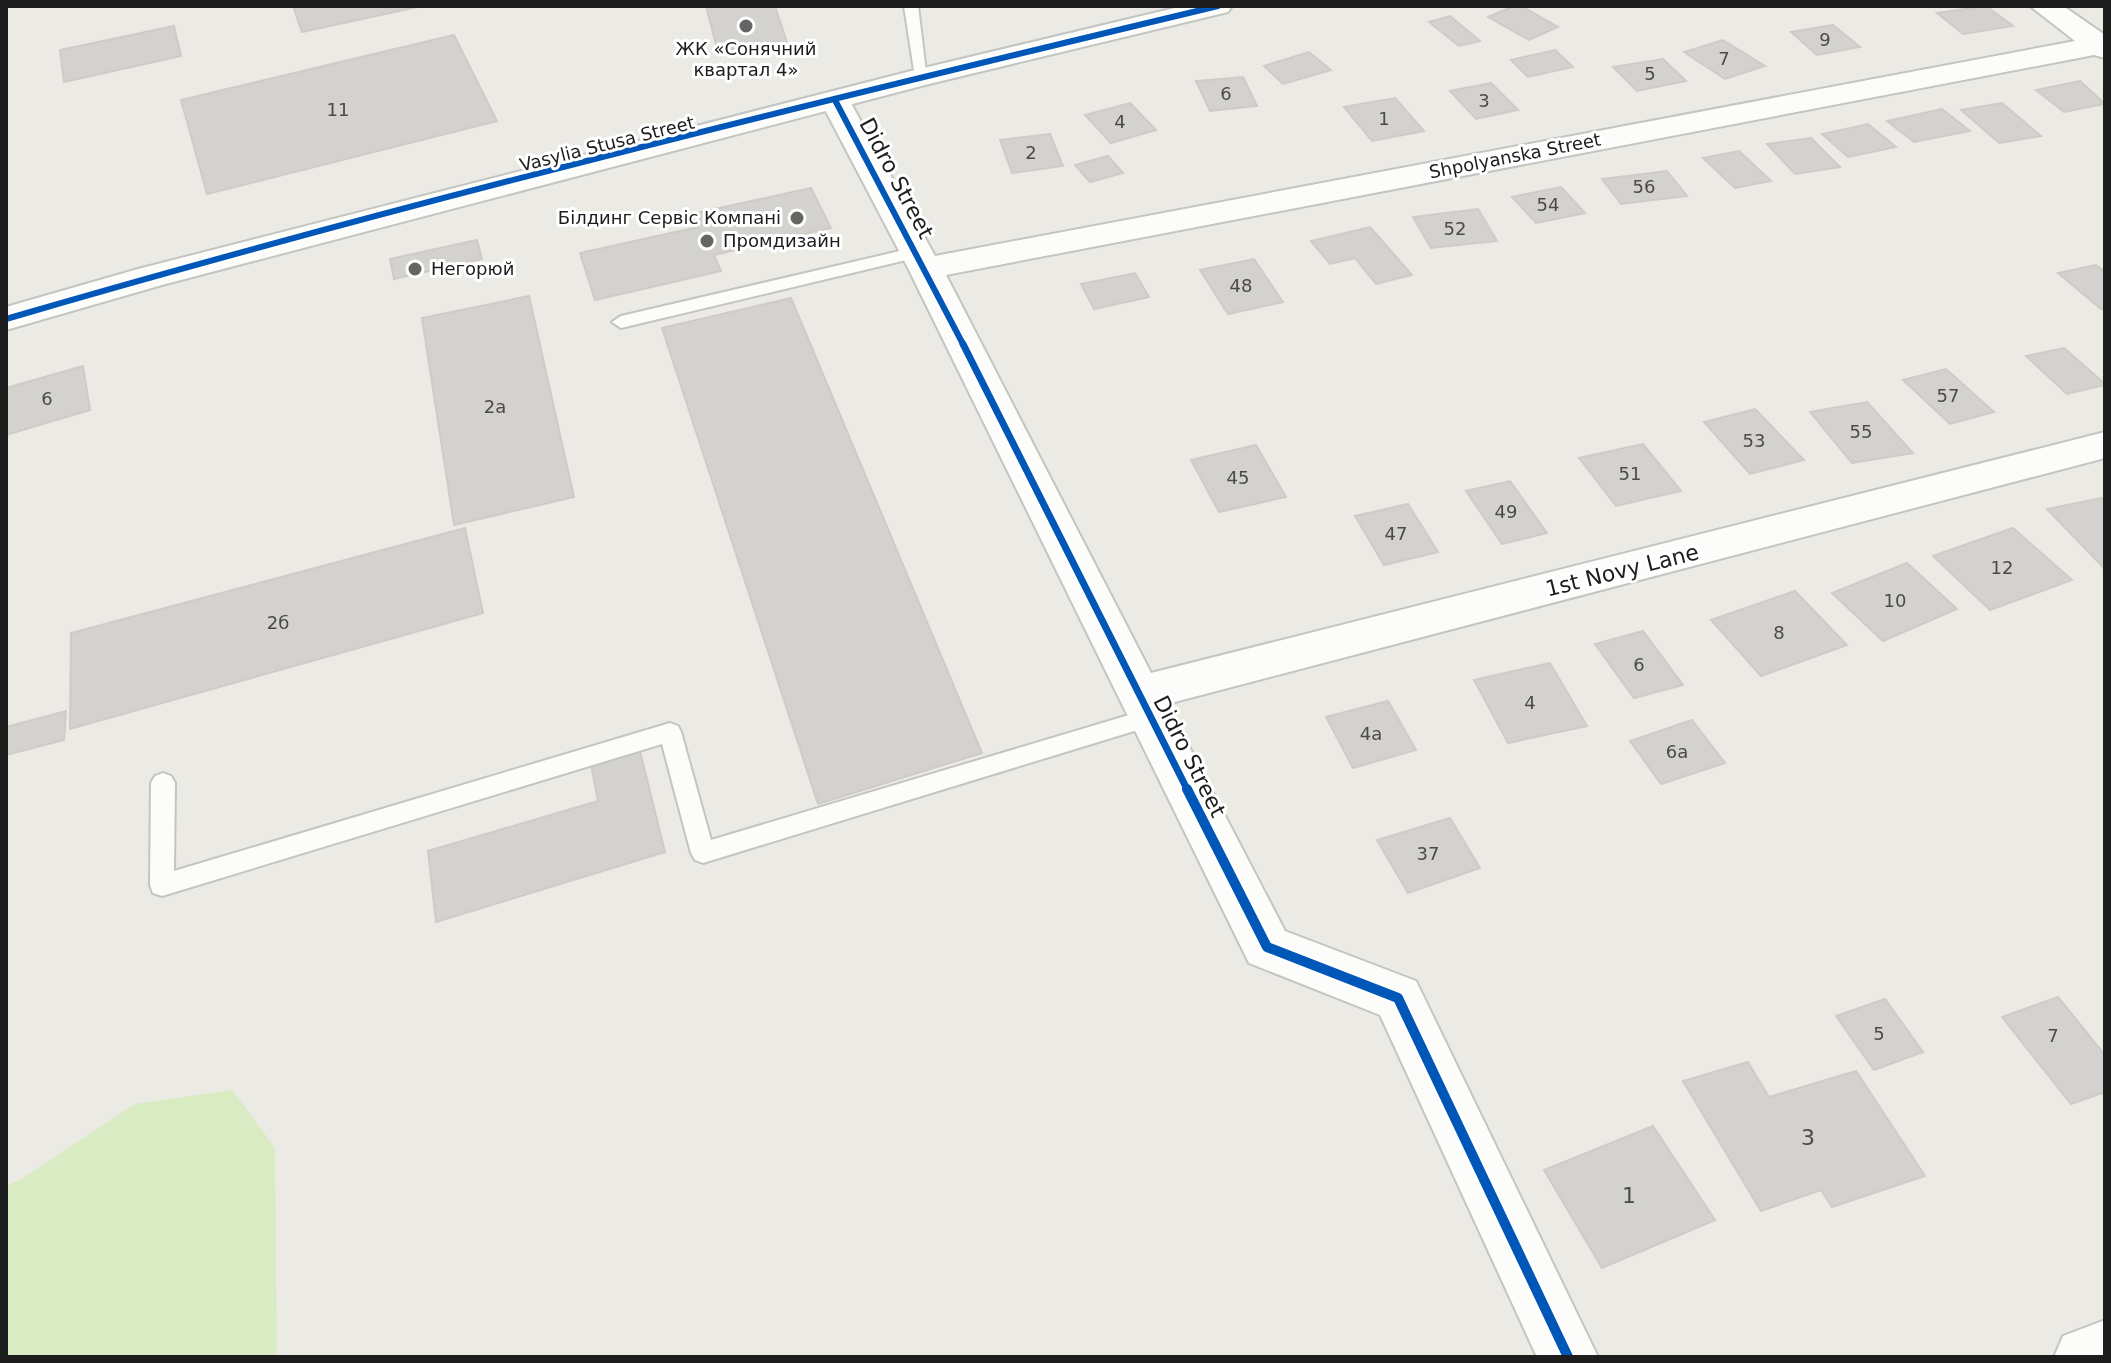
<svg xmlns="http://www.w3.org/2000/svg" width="2111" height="1363" viewBox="0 0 2111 1363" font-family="'DejaVu Sans',sans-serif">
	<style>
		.grass { fill: #d8ebc2 }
		.building { fill: #d4d2ce; stroke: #cfcbc6; stroke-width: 2 }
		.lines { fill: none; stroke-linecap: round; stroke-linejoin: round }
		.service-casing { stroke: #c4c4c1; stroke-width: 4 }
		.minor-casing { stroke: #c4c4c1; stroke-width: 4 }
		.tertiary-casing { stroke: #c4c4c1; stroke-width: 4 }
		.service { fill: #fcfcfb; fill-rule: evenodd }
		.minor { fill: #fcfcfb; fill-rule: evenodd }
		.tertiary { fill: #fcfcfb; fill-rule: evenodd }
		.cycleway-far2-casing { stroke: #fff; stroke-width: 10 }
		.cycleway-far1-casing { stroke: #fff; stroke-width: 12 }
		.cycleway-casing { stroke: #fff; stroke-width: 15 }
		.cycleway-far2 { stroke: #0057b8; stroke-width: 6 }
		.cycleway-far1 { stroke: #0057b8; stroke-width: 7 }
		.cycleway { stroke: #0057b8; stroke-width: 10 }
		.poi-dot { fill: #656563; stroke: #fff; stroke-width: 3 }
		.labels { text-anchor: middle; stroke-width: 6; stroke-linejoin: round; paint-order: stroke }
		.number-label { font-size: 18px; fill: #4b4a49 }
		.far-poi-label { font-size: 18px; fill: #1d1d1d; stroke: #fff; text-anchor: start }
		.far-street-label { font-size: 18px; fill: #1d1d1d; stroke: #fff }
		.street-label { font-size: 22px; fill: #1d1d1d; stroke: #fff }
		.near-number-label { font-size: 22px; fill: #4b4a49 }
	</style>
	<rect width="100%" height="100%" fill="#eceae5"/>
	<path class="grass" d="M232,1090L275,1148L277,1357H6V1186L21,1179L135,1104Z"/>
	<g class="building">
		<path d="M293,6H422L302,32Z"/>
		<path d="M706,6H775L788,46L719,56Z"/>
		<path d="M1514,6H1521L1558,27L1529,40L1488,17Z"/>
		<path d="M1986,6L2013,26L1963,34L1937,13Z"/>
		<path d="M1450,16L1480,41L1459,46L1429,22Z"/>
		<path d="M1833,25L1860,47L1817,55L1791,32Z"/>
		<path d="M174,26L181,56L64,82L60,50Z"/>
		<path d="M454,35L497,121L207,194L181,100Z"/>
		<path d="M1723,40L1765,66L1725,79L1684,52Z"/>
		<path d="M1555,50L1573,67L1528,77L1511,60Z"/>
		<path d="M1309,52L1331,70L1283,84L1264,66Z"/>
		<path d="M1663,59L1686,81L1637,91L1613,67Z"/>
		<path d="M1243,77L1257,106L1210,111L1196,81Z"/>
		<path d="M2080,81L2105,104L2064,112L2036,90Z"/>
		<path d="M1491,83L1518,110L1476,119L1450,91Z"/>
		<path d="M1395,98L1424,131L1372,141L1344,107Z"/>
		<path d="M1130,103L1156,130L1111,143L1085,115Z"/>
		<path d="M2002,103L2041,136L1999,143L1961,110Z"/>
		<path d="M1942,109L1970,131L1914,142L1887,121Z"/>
		<path d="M1868,124L1896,147L1848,157L1822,134Z"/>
		<path d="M1050,134L1063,166L1012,173L1000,140Z"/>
		<path d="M1811,138L1840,167L1795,174L1767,144Z"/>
		<path d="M1739,151L1771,181L1735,188L1703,158Z"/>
		<path d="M1108,156L1123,173L1090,182L1075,165Z"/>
		<path d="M1667,171L1687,196L1621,204L1602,179Z"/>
		<path d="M1561,187L1585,213L1536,223L1512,197Z"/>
		<path d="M811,188L831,228L714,255L721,271L595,300L580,253L698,227L692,214Z"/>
		<path d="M1478,209L1497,241L1431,248L1413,217Z"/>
		<path d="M1370,227L1412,275L1376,284L1355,258L1330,264L1311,241Z"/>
		<path d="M477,240L482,259L394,279L390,259Z"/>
		<path d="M1254,259L1283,302L1228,314L1200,270Z"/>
		<path d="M2096,265L2105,272V309H2101L2058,273Z"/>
		<path d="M1135,273L1149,297L1094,309L1081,284Z"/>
		<path d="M529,296L574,497L454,525L422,318Z"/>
		<path d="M791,298L982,753L818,804L662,328Z"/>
		<path d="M2064,348L2105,384V385L2067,394L2026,356Z"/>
		<path d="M83,366L90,410L6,435V388Z"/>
		<path d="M1946,369L1994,412L1950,424L1903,380Z"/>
		<path d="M1867,402L1913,453L1852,463L1810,412Z"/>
		<path d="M1755,409L1804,460L1750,474L1704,422Z"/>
		<path d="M1643,444L1681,491L1616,506L1579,458Z"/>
		<path d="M1256,445L1286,497L1219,512L1191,460Z"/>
		<path d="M1510,481L1547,533L1502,544L1466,491Z"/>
		<path d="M2101,498L2105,502V569L2047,509Z"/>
		<path d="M1408,504L1438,552L1384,565L1355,516Z"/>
		<path d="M465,528L483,613L70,729L71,633Z"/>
		<path d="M2013,528L2072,580L1990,610L1933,556Z"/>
		<path d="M1907,563L1957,609L1883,641L1832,593Z"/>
		<path d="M1795,591L1847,645L1761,676L1711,620Z"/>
		<path d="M1643,631L1683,685L1634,698L1595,644Z"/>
		<path d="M1550,663L1587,726L1508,743L1474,680Z"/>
		<path d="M1388,701L1416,750L1353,768L1326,717Z"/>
		<path d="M66,711L64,740L6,755V727Z"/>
		<path d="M1692,720L1725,763L1661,784L1630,741Z"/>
		<path d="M640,751L665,852L436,922L428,851L598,801L591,765Z"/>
		<path d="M1450,818L1480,868L1408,893L1377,840Z"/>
		<path d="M2058,997L2105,1055V1092L2071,1104L2002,1017Z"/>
		<path d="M1885,999L1923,1052L1874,1070L1836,1016Z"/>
		<path d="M1748,1062L1769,1097L1856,1071L1925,1176L1832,1207L1821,1190L1761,1211L1683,1081Z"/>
		<path d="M1653,1126L1715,1220L1602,1268L1544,1170Z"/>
	</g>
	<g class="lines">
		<g class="service-casing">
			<g id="service">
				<path d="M904,6H918L927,80L915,77Z"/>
				<path d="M917,247L923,248V256L621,328L612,322L621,316Z"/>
				<path d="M1149,709L1157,712L1160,718L1157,724L703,863L695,860L691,853L662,744L162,896L153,893L150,885L151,783L155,776L163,773L171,776L175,783L174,871L670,723L678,726L681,732L711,840Z"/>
			</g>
		</g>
		<g class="minor-casing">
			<g id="minor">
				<path d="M2030,6H2063L2105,35V58L2094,55L946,275L1151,673L2105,432V458L1167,704L1285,931L1416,981L1598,1357H1537L1380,1015L1249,963L908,268L821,102L825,96H847L935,256L2075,41Z"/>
				<path d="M2105,1320V1357H2054L2063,1336Z"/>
			</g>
		</g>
		<g class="tertiary-casing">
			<path id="tertiary" d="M1183,6H1232L1228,12L929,84L162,285L6,330V307L138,269L911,71Z"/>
		</g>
		<use href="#service" class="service"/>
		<use href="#minor" class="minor"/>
		<use href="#tertiary" class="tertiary"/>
		<g class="cycleway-far2-casing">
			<g id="cycleway-far2">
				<path d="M836,102L964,346"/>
				<path d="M6,319C406,202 813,103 1218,6"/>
			</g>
		</g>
		<g class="cycleway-far1-casing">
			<path id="cycleway-far1" d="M963,344L1188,791"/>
		</g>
		<g class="cycleway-casing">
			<path id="cycleway" d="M1187,789L1267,947L1398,998L1568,1357"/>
		</g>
		<use href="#cycleway-far2" class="cycleway-far2"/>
		<use href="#cycleway-far1" class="cycleway-far1"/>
		<use href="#cycleway" class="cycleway"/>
	</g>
	<g class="poi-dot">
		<circle cx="746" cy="26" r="8"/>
		<circle cx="797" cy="218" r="8"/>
		<circle cx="707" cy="241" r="8"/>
		<circle cx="415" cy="269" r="8"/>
	</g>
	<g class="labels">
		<g class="number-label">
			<text x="1825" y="46">9</text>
			<text x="1724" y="65">7</text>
			<text x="1650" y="80">5</text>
			<text x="1226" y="100">6</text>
			<text x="1484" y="107">3</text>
			<text x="338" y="116">11</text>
			<text x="1384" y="125">1</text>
			<text x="1120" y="128">4</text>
			<text x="1031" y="159">2</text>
			<text x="1644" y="193">56</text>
			<text x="1548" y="211">54</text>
			<text x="1455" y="235">52</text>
			<text x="1241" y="292">48</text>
			<text x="1948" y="402">57</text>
			<text x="47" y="405">6</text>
			<text x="495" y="413">2а</text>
			<text x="1861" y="438">55</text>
			<text x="1754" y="447">53</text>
			<text x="1630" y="480">51</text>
			<text x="1238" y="484">45</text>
			<text x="1506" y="518">49</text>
			<text x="1396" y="540">47</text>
			<text x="2002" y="574">12</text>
			<text x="1895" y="607">10</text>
			<text x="278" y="629">2б</text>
			<text x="1779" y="639">8</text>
			<text x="1639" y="671">6</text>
			<text x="1530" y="709">4</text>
			<text x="1371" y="740">4а</text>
			<text x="1677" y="758">6а</text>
			<text x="1428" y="860">37</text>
			<text x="1879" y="1040">5</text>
			<text x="2053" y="1042">7</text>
		</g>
		<g class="far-poi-label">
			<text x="746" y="55" text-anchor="middle">ЖК «Сонячний<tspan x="746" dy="21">квартал 4»</tspan></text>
			<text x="781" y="224" text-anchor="end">Білдинг Сервіс Компані</text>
			<text x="723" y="247">Промдизайн</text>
			<text x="431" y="275">Негорюй</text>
		</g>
		<g class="far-street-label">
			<text transform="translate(607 144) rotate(-14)" y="6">Vasylia Stusa Street</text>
			<text transform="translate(1515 156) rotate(-11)" y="6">Shpolyanska Street</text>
		</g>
		<g class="street-label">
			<text transform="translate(897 178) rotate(62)" y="8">Didro Street</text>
			<text transform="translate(1622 570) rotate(-14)" y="8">1st Novy Lane</text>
			<text transform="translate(1190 756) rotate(63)" y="8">Didro Street</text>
		</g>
		<g class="near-number-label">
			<text x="1808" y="1145">3</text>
			<text x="1629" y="1203">1</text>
		</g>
	</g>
	<rect width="2111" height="1363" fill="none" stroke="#1d1d1d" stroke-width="16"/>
</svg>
